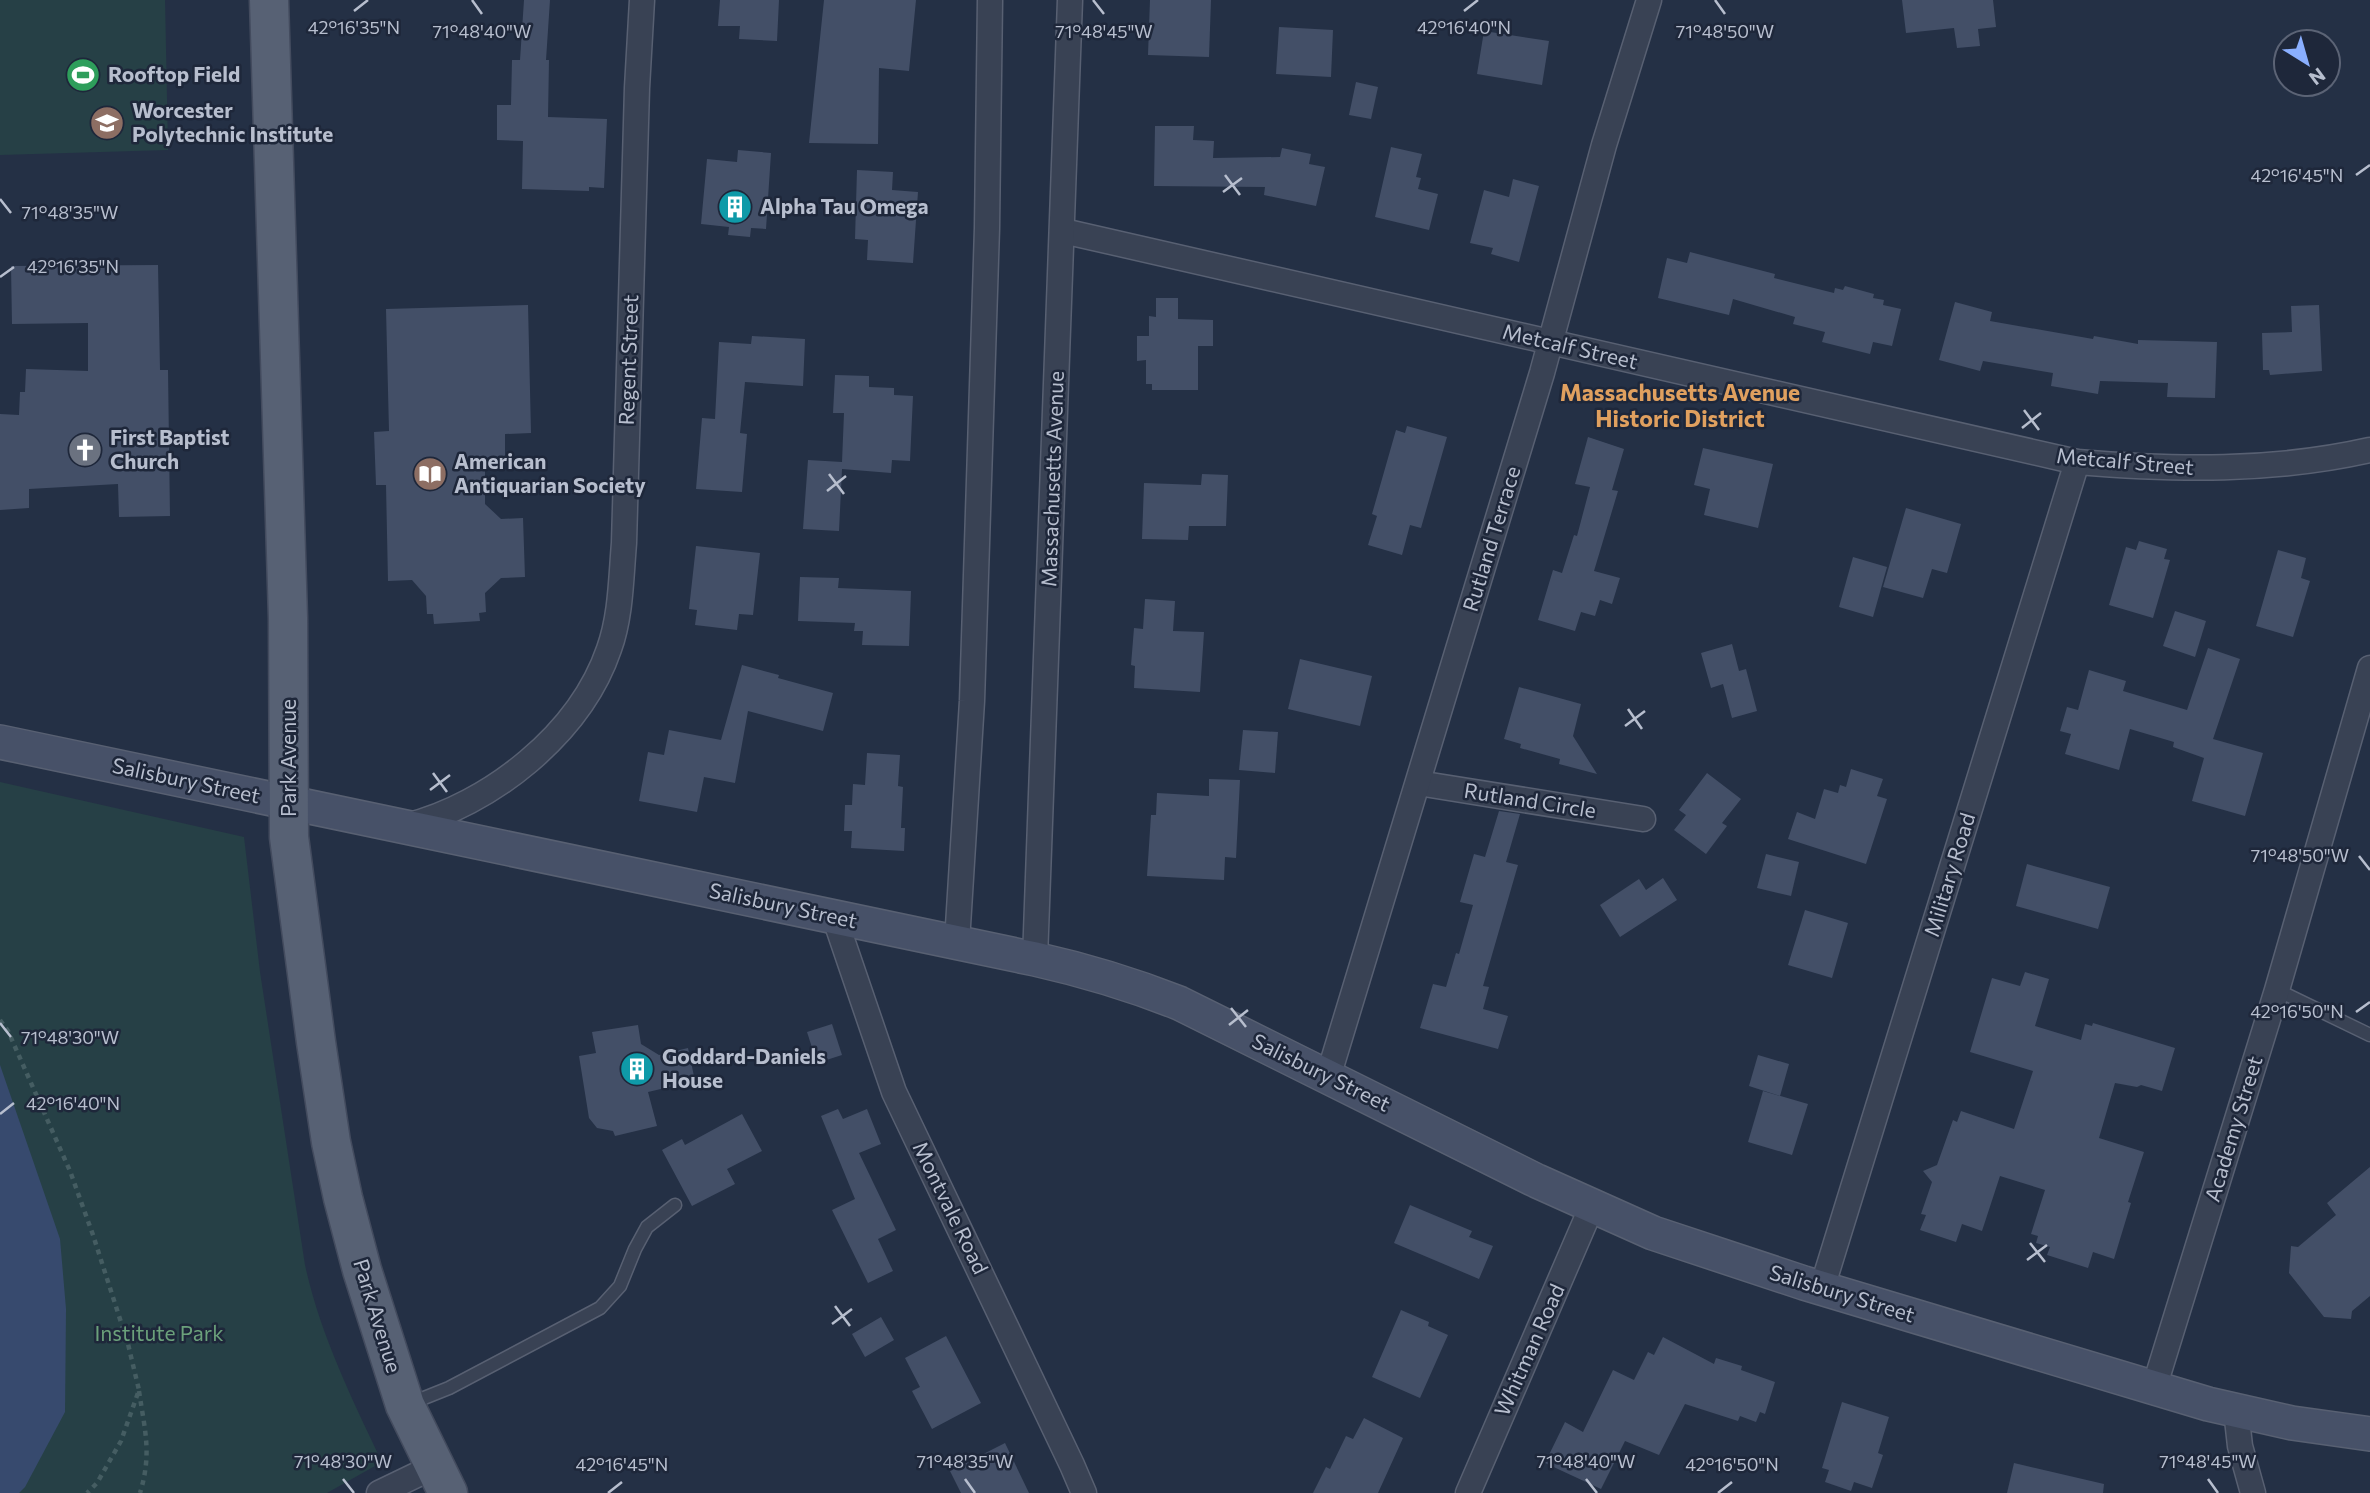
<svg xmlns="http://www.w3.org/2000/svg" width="2370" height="1493" viewBox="0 0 2370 1493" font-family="Commissioner,sans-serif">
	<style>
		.green { fill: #264046 }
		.water { fill: #374a6e }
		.building { fill: #434f67 }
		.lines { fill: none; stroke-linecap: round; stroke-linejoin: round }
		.service-casing { stroke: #586072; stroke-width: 15 }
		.minor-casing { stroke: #586072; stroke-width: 27 }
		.secondary-casing { stroke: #586072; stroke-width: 36 }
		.primary-casing { stroke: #434b5e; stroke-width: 41 }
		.path { stroke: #455d62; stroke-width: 4.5; stroke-dasharray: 5 5; stroke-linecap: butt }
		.service { stroke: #394254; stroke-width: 12 }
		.minor { stroke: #394254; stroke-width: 24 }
		.secondary { stroke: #475168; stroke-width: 33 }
		.primary { stroke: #576174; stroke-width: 38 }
		.ticks { fill: none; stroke: #b7bece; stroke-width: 2.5 }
		.labels { text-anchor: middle; stroke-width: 5; stroke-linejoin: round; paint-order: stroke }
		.poi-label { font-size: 21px; font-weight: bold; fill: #b7bece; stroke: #1e273a; text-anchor: start }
		.street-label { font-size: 21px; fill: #b7bece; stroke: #1e273a }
		.park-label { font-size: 21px; fill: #6ba17b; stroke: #1e273a }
		.neighbourhood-label { font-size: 23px; font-weight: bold; fill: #e0a05f; stroke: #1e273a }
		.ticks-label { font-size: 18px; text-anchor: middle; fill: #b7bece; stroke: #1e273a; stroke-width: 5; stroke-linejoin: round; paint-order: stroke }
	</style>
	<rect width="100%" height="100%" fill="#243045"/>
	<g class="green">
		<path d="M0,0H165L168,150L0,155Z"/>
		<path d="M0,782L244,837L260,972L305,1265C320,1334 352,1399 382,1462L327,1493H0Z"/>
	</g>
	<path class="water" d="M0,1065L60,1239L66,1309L65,1412L25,1487L19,1493H0Z"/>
	<g class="building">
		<path d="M524,0H550L546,60H549L548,117L607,119L604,188L589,187V191L522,189L523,141L497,140V105H511L512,60H520Z"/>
		<path d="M720,0H779L777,41L739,39L740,26H718Z"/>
		<path d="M824,0H916L909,71L879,68L878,144L809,143Z"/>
		<path d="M1150,0H1211L1209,57L1148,55Z"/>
		<path d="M1902,0H1993L1996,27L1978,29L1980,46L1957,48L1954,28L1906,33Z"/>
		<path d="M1279,27L1333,30L1331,77L1276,74Z"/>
		<path d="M1484,31L1549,41L1542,85L1477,74Z"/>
		<path d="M1356,82L1378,87L1371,119L1349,115Z"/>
		<path d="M1155,126H1194L1193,140L1214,141L1213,158L1280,157L1282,148L1311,154L1309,164L1325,167L1316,206L1264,195L1265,187L1154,186Z"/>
		<path d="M1391,147L1422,154L1416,177L1421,178L1418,189L1438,194L1429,230L1375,217Z"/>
		<path d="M738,150L771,153L766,229L751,228L750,237L728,235L729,227L701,224L707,159L737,162Z"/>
		<path d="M857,170L893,172L892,190L918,192L913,263L867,260L868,240L855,239Z"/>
		<path d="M1513,179L1539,186L1519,262L1491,254L1493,248L1470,243L1484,190L1509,197Z"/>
		<path d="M1690,252L1775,274L1774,278L1834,293L1835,288L1843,290L1845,286L1874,294L1873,298L1884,300L1883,305L1901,309L1892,346L1873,342L1870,354L1822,342L1825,332L1793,324L1795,317L1733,299L1729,315L1658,298L1667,258L1687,263Z"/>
		<path d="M158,265L160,370H168L170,516L119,517L118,484L29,489V508L0,510V414L19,415L20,392H25L26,369L88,371V323L12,324L11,266Z"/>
		<path d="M1156,298H1178V319L1213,320V346H1198V390H1152V384H1146V360L1137,361V336H1149V316L1156,317Z"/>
		<path d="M1955,302L1992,312L1990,321L2093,339L2094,336L2138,344V340L2217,342L2215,398L2167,397L2168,383L2100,381L2098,394L2051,386L2053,373L1983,361L1980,371L1939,360Z"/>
		<path d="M528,305L531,433L505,434V462L485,463V504L501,519L523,518L525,577L501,578L485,593L486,612L479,613L480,621L434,624L433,614H427L426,596L412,580L388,581L386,485H376L374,432L389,431L386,309Z"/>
		<path d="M2319,305L2322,371L2270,375L2269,370H2263L2262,333L2292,332L2291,306Z"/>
		<path d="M752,336L805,339L803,386L745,382L740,433L747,434L742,492L696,489L702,418L715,419L719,342L751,344Z"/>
		<path d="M835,375L869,376V387L894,388V395L913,396L910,461L892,460L891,473L842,469L839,531L803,529L808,460L842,462L844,413H833Z"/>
		<path d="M1407,426L1447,437L1421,528L1410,525L1402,555L1368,545L1377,516L1372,514L1396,430L1405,433Z"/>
		<path d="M1588,437L1624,449L1612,490L1618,491L1594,571L1620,578L1612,604L1600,600L1595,616L1581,612L1575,631L1538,620L1553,570L1562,573L1574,535L1577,536L1590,487L1575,484Z"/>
		<path d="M1703,448L1773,464L1758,528L1704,515L1710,489L1694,485Z"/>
		<path d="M1202,474L1228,475L1226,526H1189L1188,540L1142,539L1144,483L1201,485Z"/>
		<path d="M1906,508L1961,524L1947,573L1932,569L1923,598L1883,587Z"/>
		<path d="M2139,541L2167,549L2164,559L2170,560L2153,618L2109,605L2126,547L2136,550Z"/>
		<path d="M696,546L760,553L753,615L739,614L737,630L695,625L697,610L689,609Z"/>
		<path d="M2278,550L2306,558L2301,578L2310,581L2293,637L2256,626Z"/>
		<path d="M1853,557L1887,567L1873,617L1839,607Z"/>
		<path d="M800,577L839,578L838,588L911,591L909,646L862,645L863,631H854L855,623L798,621Z"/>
		<path d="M1145,599L1175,601L1173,631L1204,632L1200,692L1134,688L1135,666L1131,665L1134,628L1143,629Z"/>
		<path d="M2175,611L2206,621L2195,657L2163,646Z"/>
		<path d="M1732,644L1739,671L1746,669L1757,711L1732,718L1723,684L1711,688L1701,653Z"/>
		<path d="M2208,648L2240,659L2213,739L2263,753L2245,816L2192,801L2204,758L2173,747L2174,742L2130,729L2119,770L2065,754L2071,734L2060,731L2067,707L2078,710L2089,670L2126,681L2123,691L2187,710Z"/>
		<path d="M1300,659L1372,676L1360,726L1288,709Z"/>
		<path d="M742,665L779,675L778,678L833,693L823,731L748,711L735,783L704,777L697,812L639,801L648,752L664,755L669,730L721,740Z"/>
		<path d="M1519,687L1581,704L1573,736L1597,774L1559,764L1560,759L1520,748L1521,744L1504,739Z"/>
		<path d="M1243,730L1278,732L1275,773L1239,770Z"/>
		<path d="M867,753L900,755L898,786L903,787L901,828H905L904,851L851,848L852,831H844L845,805H852L853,784L865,785Z"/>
		<path d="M1851,769L1883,779L1877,796L1887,799L1866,864L1788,839L1797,812L1815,819L1824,789L1838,793L1840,785L1846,787Z"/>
		<path d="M1707,773L1741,799L1722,823L1727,826L1706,854L1674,830L1686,815L1679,810Z"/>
		<path d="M1209,779L1240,780L1236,858L1225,857L1224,880L1147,876L1151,815H1156L1157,793L1209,796Z"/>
		<path d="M1499,811L1520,814L1506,862L1518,865L1483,986L1489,987L1483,1009L1508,1016L1498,1049L1420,1028L1433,984L1446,987L1456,953L1459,954L1473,905L1460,902L1474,854L1485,857Z"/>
		<path d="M1766,854L1799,862L1791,896L1757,888Z"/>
		<path d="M2027,864L2110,887L2098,929L2016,906Z"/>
		<path d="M1663,878L1677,900L1620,937L1600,905L1639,879L1646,890Z"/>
		<path d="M1805,910L1848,923L1832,978L1788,965Z"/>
		<path d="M2025,972L2049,979L2035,1026L2081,1040L2085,1024L2092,1026L2093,1023L2175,1048L2162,1091L2141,1085L2137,1087L2115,1083L2099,1138L2144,1152L2128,1202L2131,1203L2114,1259L2093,1252L2088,1268L2047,1255L2050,1247L2036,1243L2038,1236L2031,1234L2045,1190L2000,1176L1982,1231L1962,1224L1956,1242L1920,1230L1926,1215L1921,1214L1932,1182L1923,1171L1937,1165L1953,1120L1957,1122L1961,1111L2014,1129L2033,1071L1970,1052L1992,978L2020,986Z"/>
		<path d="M832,1024L842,1055L817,1063L807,1032Z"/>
		<path d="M638,1025L641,1044L659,1055L688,1048L695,1081L648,1092L657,1126L615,1136L613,1131L597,1128L589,1118L579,1056L596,1053L592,1032Z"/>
		<path d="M1758,1055L1789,1064L1780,1096L1749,1086Z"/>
		<path d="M1763,1091L1808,1104L1792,1155L1748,1142Z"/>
		<path d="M838,1109L843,1119L867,1109L881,1144L859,1153L896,1230L878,1239L893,1271L868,1283L832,1210L855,1199L821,1116Z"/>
		<path d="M742,1114L762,1151L727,1169L735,1184L692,1206L662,1150L682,1139L685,1145Z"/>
		<path d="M2370,1167V1296L2352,1311L2351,1319L2324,1317L2289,1273L2291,1246L2298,1247L2336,1215L2327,1203Z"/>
		<path d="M1410,1205L1472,1231L1469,1237L1493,1246L1479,1279L1394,1243Z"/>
		<path d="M1401,1310L1429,1322L1428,1326L1448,1335L1420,1398L1372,1377Z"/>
		<path d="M881,1317L894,1340L865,1357L852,1334Z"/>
		<path d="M946,1336L981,1403L932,1429L912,1391L920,1387L905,1358Z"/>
		<path d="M1663,1337L1714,1364L1716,1358L1742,1366L1741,1370L1775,1382L1765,1414L1760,1412L1756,1422L1740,1416L1738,1421L1685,1404L1659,1455L1625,1441L1601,1489L1545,1463L1565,1422L1583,1432L1613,1370L1634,1380L1648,1352L1654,1355Z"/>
		<path d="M1842,1402L1889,1417L1878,1453L1883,1455L1872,1488L1854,1482L1851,1491L1825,1482L1829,1470L1822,1468Z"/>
		<path d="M1364,1418L1403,1438L1378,1493H1313L1326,1467L1330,1469L1346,1436L1353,1439Z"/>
		<path d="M1005,1443L1029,1493H961L950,1471Z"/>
		<path d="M2014,1463L2104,1484L2103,1493H2007Z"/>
	</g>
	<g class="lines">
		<g class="service-casing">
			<g id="service">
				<path d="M2277,990L2370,1035"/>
				<path d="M409,1404L449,1388L600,1308L620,1286L635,1249L647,1227L675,1205"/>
			</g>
		</g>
		<g class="minor-casing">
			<g id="minor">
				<path d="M1063,231L2077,462C2175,470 2273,472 2370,450"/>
				<path d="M1418,783L1643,819"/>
				<path d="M406,826C490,805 580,734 609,649C621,616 621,578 624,543L637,88L642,0"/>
				<path d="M834,916L894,1092L1072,1465L1084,1493"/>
				<path d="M957,942L972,701L987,228L990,0"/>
				<path d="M1035,959L1070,0"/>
				<path d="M1328,1077L1542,373L1604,145L1649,0"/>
				<path d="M1822,1288L2077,462"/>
				<path d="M2154,1388L2277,990L2370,668"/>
				<path d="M2236,1410L2240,1446L2253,1493"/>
				<path d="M379,1493L433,1467"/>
				<path d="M1468,1493L1592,1206"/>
			</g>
		</g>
		<g class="secondary-casing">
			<path id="secondary" d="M0,742L1035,959C1084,970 1131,984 1179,1003L1537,1181L1653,1233L1804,1283L2208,1404L2292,1423L2370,1434"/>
		</g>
		<g class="primary-casing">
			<path id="primary" d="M269,0L288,618L289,837L316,1042L331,1142L343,1198L362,1270L405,1405L448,1493"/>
		</g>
		<g class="path">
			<path d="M0,1020L8,1031L70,1171L93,1235L128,1344L139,1390L121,1441L97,1483L87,1493"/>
			<path d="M139,1391C145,1431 152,1454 140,1493"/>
		</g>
		<use href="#service" class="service"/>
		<use href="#minor" class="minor"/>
		<use href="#secondary" class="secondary"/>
		<use href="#primary" class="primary"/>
	</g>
	<path class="ticks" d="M472,0L482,14M1093,0L1104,14M1715,0L1725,14M354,11L368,0M1464,11L1478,0M1225,175L1240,195M2356,175L2370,165M1223,192L1242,178M0,199L11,213M0,277L14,267M2024,410L2039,430M2022,428L2041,413M829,474L844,494M827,491L846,476M1628,709L1642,729M1625,726L1645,711M433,773L447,792M430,790L450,775M2359,856L2370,870M1231,1008L1246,1027M2356,1012L2370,1002M0,1023L11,1037M1229,1025L1248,1010M0,1114L14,1103M2030,1243L2045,1262M2027,1260L2047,1245M835,1306L850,1326M832,1324L852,1309M343,1479L354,1493M965,1479L975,1493M1586,1479L1597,1493M2208,1479L2218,1493M608,1493L622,1482M1718,1493L1732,1482"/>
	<defs>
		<g id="stadium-disc" transform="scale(1.75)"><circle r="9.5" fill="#2e9e5b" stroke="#1e273a"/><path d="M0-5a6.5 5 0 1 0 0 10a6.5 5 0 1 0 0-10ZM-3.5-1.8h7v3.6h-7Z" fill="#fff"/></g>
		<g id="university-disc" transform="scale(1.75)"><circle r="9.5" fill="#8d6e63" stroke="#1e273a"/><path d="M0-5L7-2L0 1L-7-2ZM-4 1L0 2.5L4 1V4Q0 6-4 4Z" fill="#fff"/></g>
		<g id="building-disc" transform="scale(1.75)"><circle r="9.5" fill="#0f9aa8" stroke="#1e273a"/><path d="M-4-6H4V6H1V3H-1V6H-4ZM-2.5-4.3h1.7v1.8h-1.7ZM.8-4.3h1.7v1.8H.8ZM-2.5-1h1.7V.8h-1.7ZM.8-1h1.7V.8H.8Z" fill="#fff"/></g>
		<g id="church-disc" transform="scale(1.75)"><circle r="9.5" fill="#6b7280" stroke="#1e273a"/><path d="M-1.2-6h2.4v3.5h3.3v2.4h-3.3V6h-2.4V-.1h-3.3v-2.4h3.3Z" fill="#fff"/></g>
		<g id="library-disc" transform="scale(1.75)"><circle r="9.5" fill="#8d6e63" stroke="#1e273a"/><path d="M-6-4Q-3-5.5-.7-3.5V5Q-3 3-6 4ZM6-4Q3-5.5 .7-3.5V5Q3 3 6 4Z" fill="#fff"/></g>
	</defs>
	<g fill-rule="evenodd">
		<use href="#stadium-disc" x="83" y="75"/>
		<use href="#university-disc" x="107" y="123"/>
		<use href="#building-disc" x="735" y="207"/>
		<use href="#church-disc" x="85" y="450"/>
		<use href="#library-disc" x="430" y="474"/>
		<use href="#building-disc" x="637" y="1069"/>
	</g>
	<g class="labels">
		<g class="poi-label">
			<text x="108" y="82">Rooftop Field</text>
			<text x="132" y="118">Worcester<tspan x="132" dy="24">Polytechnic Institute</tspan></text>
			<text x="760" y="214">Alpha Tau Omega</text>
			<text x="110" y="445">First Baptist<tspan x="110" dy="24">Church</tspan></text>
			<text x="454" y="469">American<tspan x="454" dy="24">Antiquarian Society</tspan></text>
			<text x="662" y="1064">Goddard-Daniels<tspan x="662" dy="24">House</tspan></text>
		</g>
		<g class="street-label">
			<text transform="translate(1570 347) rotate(13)" y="7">Metcalf Street</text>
			<text transform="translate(629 360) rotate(-88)" y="7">Regent Street</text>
			<text transform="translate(2125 462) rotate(5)" y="7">Metcalf Street</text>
			<text transform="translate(1053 479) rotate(-88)" y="7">Massachusetts Avenue</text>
			<text transform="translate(1492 539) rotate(-73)" y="7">Rutland Terrace</text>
			<text transform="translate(289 758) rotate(-90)" y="7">Park Avenue</text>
			<text transform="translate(186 781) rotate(12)" y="7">Salisbury Street</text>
			<text transform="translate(1530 801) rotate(9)" y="7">Rutland Circle</text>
			<text transform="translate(1950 875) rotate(-73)" y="7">Military Road</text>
			<text transform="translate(783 906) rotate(12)" y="7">Salisbury Street</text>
			<text transform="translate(1321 1073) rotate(26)" y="7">Salisbury Street</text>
			<text transform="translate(2234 1129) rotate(-73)" y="7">Academy Street</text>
			<text transform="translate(950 1208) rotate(64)" y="7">Montvale Road</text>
			<text transform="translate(1842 1294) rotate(17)" y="7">Salisbury Street</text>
			<text transform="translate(377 1316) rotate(73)" y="7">Park Avenue</text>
			<text transform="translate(1530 1350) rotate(-66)" y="7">Whitman Road</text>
		</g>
		<g class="park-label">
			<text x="159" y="1341">Institute Park</text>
		</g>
		<g class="neighbourhood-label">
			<text x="1680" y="401">Massachusetts Avenue<tspan x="1680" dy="26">Historic District</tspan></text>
		</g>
	</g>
	<g class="ticks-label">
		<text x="354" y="34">42°16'35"N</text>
		<text x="1464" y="34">42°16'40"N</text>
		<text x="482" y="38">71°48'40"W</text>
		<text x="1104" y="38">71°48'45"W</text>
		<text x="1725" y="38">71°48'50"W</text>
		<text x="2297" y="182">42°16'45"N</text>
		<text x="70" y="219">71°48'35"W</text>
		<text x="73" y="273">42°16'35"N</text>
		<text x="2300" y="862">71°48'50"W</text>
		<text x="2297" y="1018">42°16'50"N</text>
		<text x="70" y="1044">71°48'30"W</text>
		<text x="73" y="1110">42°16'40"N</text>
		<text x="343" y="1468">71°48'30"W</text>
		<text x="965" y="1468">71°48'35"W</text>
		<text x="1586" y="1468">71°48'40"W</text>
		<text x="2208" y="1468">71°48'45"W</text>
		<text x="622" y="1471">42°16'45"N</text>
		<text x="1732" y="1471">42°16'50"N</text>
	</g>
	<g transform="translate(2307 63) rotate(143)"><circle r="33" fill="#1e273a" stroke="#5b6375" stroke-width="2"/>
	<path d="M0-5L12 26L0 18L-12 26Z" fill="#8aafff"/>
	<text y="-10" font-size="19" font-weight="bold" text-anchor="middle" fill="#b7bece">N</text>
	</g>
</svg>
